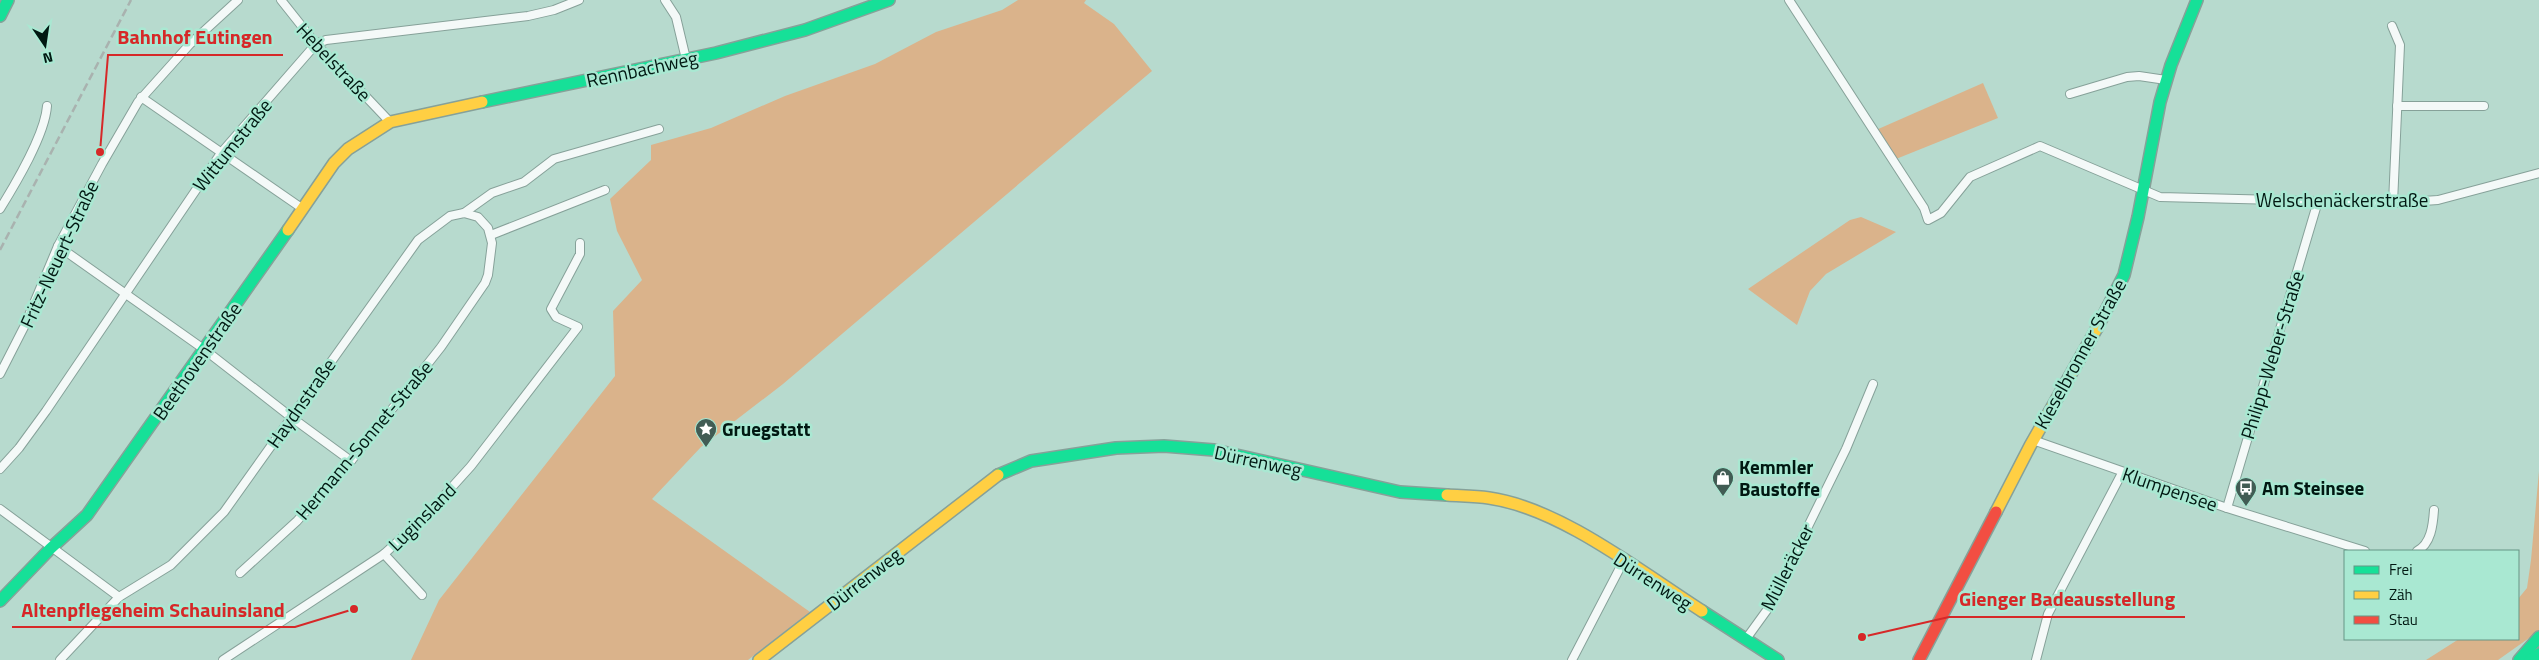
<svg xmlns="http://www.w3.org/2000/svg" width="2539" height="660" viewBox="0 0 2539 660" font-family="'Titillium Web',sans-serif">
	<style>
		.green { fill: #dab38b }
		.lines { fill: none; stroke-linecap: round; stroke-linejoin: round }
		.street-casing { stroke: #86a199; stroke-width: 10 }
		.fast-casing { stroke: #86a199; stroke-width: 14 }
		.slow-casing { stroke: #86a199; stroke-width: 14 }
		.jam-casing { stroke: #86a199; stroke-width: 14 }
		.street { stroke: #f4f9f8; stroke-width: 8 }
		.fast { stroke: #16e098; stroke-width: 11 }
		.slow { stroke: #ffcf43; stroke-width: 11 }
		.jam { stroke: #f24e42; stroke-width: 11 }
		.rail { stroke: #a9b2af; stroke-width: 2.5; stroke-dasharray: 8 4; stroke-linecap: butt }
		.labels { text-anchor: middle; stroke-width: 5; stroke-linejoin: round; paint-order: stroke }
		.street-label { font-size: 19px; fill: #011812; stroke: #a9e8d2 }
		.poi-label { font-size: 19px; font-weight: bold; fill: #011812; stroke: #a9e8d2; text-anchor: start }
		.leader { fill: none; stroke: #d62828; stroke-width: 2 }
		.callout-dot { fill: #d62828; stroke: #a9e8d2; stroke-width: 2 }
		.callout-label { font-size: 20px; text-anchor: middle; font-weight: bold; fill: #d62828; stroke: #a9e8d2; stroke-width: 5; stroke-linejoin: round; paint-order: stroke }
	</style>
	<rect width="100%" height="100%" fill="#b7dace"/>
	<g class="green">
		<path d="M1018,0H1086L1084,3L1114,24L1152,71L783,384L701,447L652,499L810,612L748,660H411L439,600L615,376L613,311L642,280L617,231L610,199L651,160V145L711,128L785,96L875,64L936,32L1002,10Z"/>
		<path d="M1983,83L1998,118L1896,159L1876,130Z"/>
		<path d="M1861,217L1896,232L1826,274L1810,291L1797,325L1748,289L1850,220Z"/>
		<path d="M2539,471V631L2498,660H2426L2459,639H2518V599L2527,588L2531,560Z"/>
	</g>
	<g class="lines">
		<g class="street-casing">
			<g id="street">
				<path d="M281,0L316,44L390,122"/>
				<path d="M665,0L676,17L686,59"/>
				<path d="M1789,0L1924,208L1928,220L1941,213L1970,177L2040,146L2160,197L2393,203L2438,200L2539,173"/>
				<path d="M2392,26L2400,45L2393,203"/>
				<path d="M2070,94L2127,77L2139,76L2166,80"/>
				<path d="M141,97L303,209"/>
				<path d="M2397,106H2484"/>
				<path d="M0,209C16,183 45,135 47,106"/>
				<path d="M464,213L492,193L524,182L554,159L659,129"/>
				<path d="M491,235L605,190"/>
				<path d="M58,246L205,350L291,417L351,461"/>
				<path d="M0,374L24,327L58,246L102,164L138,102L190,44L238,0"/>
				<path d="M2033,440L2227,508L2365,551"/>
				<path d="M0,469L19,448L46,411L221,153L316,44L326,40L528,16L554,10L579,0"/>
				<path d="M2227,508L2318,201"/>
				<path d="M0,509L119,597"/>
				<path d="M2417,551C2431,544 2433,525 2434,510"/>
				<path d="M384,554L422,595"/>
				<path d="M1746,639L1767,610L1846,449L1873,384"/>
				<path d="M60,660L119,597L171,565L224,512L418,240L450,216L464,213L478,217L488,228L492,243L488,275L485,283L441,347L351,461L297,521L240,573"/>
				<path d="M223,660L384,554L425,517L471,466L578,327L556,317L551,309L580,254V243"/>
				<path d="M1572,660L1623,562"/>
				<path d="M2036,660L2048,614L2122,473"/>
			</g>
		</g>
		<g class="fast-casing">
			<g id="fast">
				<path d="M0,16L8,0"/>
				<path d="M482,102L716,53L805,30L889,0"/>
				<path d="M2097,328L2124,275L2138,217L2160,102L2171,65L2197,0"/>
				<path d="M998,475L1031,461L1116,448L1164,446L1214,450L1400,492L1447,495"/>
				<path d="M0,601L50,549L87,515L288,230"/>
				<path d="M1702,611L1778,660"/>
				<path d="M2519,660L2539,637"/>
				<path d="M2530,660L2539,654"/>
			</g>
		</g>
		<g class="slow-casing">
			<g id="slow">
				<path d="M288,230L334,163L348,149L390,122L482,102"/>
				<path d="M1447,495C1461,496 1475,496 1489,498C1560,508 1641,572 1702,611"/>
				<path d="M1996,512L2030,446L2097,328"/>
				<path d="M759,660L998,475"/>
			</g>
		</g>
		<g class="jam-casing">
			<path id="jam" d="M1919,660L1996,512"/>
		</g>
		<use href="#street" class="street"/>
		<use href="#fast" class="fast"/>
		<use href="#slow" class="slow"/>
		<use href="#jam" class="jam"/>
		<path class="rail" d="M0,250L131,0"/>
	</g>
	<defs>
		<g id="sight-pin" transform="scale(1.125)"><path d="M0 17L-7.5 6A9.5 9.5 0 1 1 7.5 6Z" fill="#415c54" stroke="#a9e8d2"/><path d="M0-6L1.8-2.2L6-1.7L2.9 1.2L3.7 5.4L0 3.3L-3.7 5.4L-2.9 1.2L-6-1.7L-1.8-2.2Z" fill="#fff"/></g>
		<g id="shop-pin" transform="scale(1.125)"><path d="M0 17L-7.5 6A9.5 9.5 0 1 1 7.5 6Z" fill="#415c54" stroke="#a9e8d2"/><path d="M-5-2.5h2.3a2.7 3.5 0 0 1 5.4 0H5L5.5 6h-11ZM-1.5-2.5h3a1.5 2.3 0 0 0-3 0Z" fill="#fff"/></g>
		<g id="bus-pin" transform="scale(1.125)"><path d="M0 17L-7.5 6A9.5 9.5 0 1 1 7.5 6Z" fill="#415c54" stroke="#a9e8d2"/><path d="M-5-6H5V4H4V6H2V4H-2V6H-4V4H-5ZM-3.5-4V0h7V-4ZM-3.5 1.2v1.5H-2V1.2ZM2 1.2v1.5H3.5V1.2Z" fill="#fff"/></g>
	</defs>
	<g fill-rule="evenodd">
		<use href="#sight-pin" x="706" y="429"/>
		<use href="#shop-pin" x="1723" y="478"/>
		<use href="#bus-pin" x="2246" y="488"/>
	</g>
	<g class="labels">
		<g class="street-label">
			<text transform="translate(334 62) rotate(47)" y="7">Hebelstraße</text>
			<text transform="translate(642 69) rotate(-12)" y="7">Rennbachweg</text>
			<text transform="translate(232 145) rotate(-51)" y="7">Wittumstraße</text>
			<text x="2342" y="207">Welschenäckerstraße</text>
			<text transform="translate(59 254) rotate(-65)" y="7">Fritz-Neuert-Straße</text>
			<text transform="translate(2080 354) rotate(-61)" y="7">Kieselbronner Straße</text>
			<text transform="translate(2272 355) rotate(-73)" y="7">Philipp-Weber-Straße</text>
			<text transform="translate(197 361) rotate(-55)" y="7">Beethovenstraße</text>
			<text transform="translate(301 403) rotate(-55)" y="7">Haydnstraße</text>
			<text transform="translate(364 440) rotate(-50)" y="7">Hermann-Sonnet-Straße</text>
			<text transform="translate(1258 461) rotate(12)" y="7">Dürrenweg</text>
			<text transform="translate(2170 489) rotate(19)" y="7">Klumpensee</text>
			<text transform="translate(422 517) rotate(-45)" y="7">Luginsland</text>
			<text transform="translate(1787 567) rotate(-63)" y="7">Mülleräcker</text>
			<text transform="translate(864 579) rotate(-38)" y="7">Dürrenweg</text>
			<text transform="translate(1653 581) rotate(33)" y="7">Dürrenweg</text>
		</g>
		<g class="poi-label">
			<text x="722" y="436">Gruegstatt</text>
			<text x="1739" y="474">Kemmler<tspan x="1739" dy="22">Baustoffe</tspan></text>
			<text x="2262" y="495">Am Steinsee</text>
		</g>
	</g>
	<path class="leader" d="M100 152L108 55H283M1862 637L1949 617H2185M354 609L295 627H12"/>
	<g class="callout-dot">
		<circle cx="100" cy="152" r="5"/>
		<circle cx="1862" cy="637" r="5"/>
		<circle cx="354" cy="609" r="5"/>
	</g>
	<g class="callout-label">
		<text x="195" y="44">Bahnhof Eutingen</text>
		<text x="2067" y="606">Gienger Badeausstellung</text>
		<text x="153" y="617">Altenpflegeheim Schauinsland</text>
	</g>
	<rect x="2344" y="550" width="175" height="90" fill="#a9e8d2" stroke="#669585"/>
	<rect x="2354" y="566" width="25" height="8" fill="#16e098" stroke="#669585"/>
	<text x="2389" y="575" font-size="15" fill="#011812">Frei</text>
	<rect x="2354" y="591" width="25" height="8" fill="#ffcf43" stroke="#669585"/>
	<text x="2389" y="600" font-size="15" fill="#011812">Zäh</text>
	<rect x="2354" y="616" width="25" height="8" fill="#f24e42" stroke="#669585"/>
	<text x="2389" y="625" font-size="15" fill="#011812">Stau</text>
	<g transform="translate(45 45) rotate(167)" stroke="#a9e8d2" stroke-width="4" paint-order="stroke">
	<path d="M0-4L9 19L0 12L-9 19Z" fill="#011812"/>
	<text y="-8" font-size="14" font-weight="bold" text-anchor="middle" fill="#011812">N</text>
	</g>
</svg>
